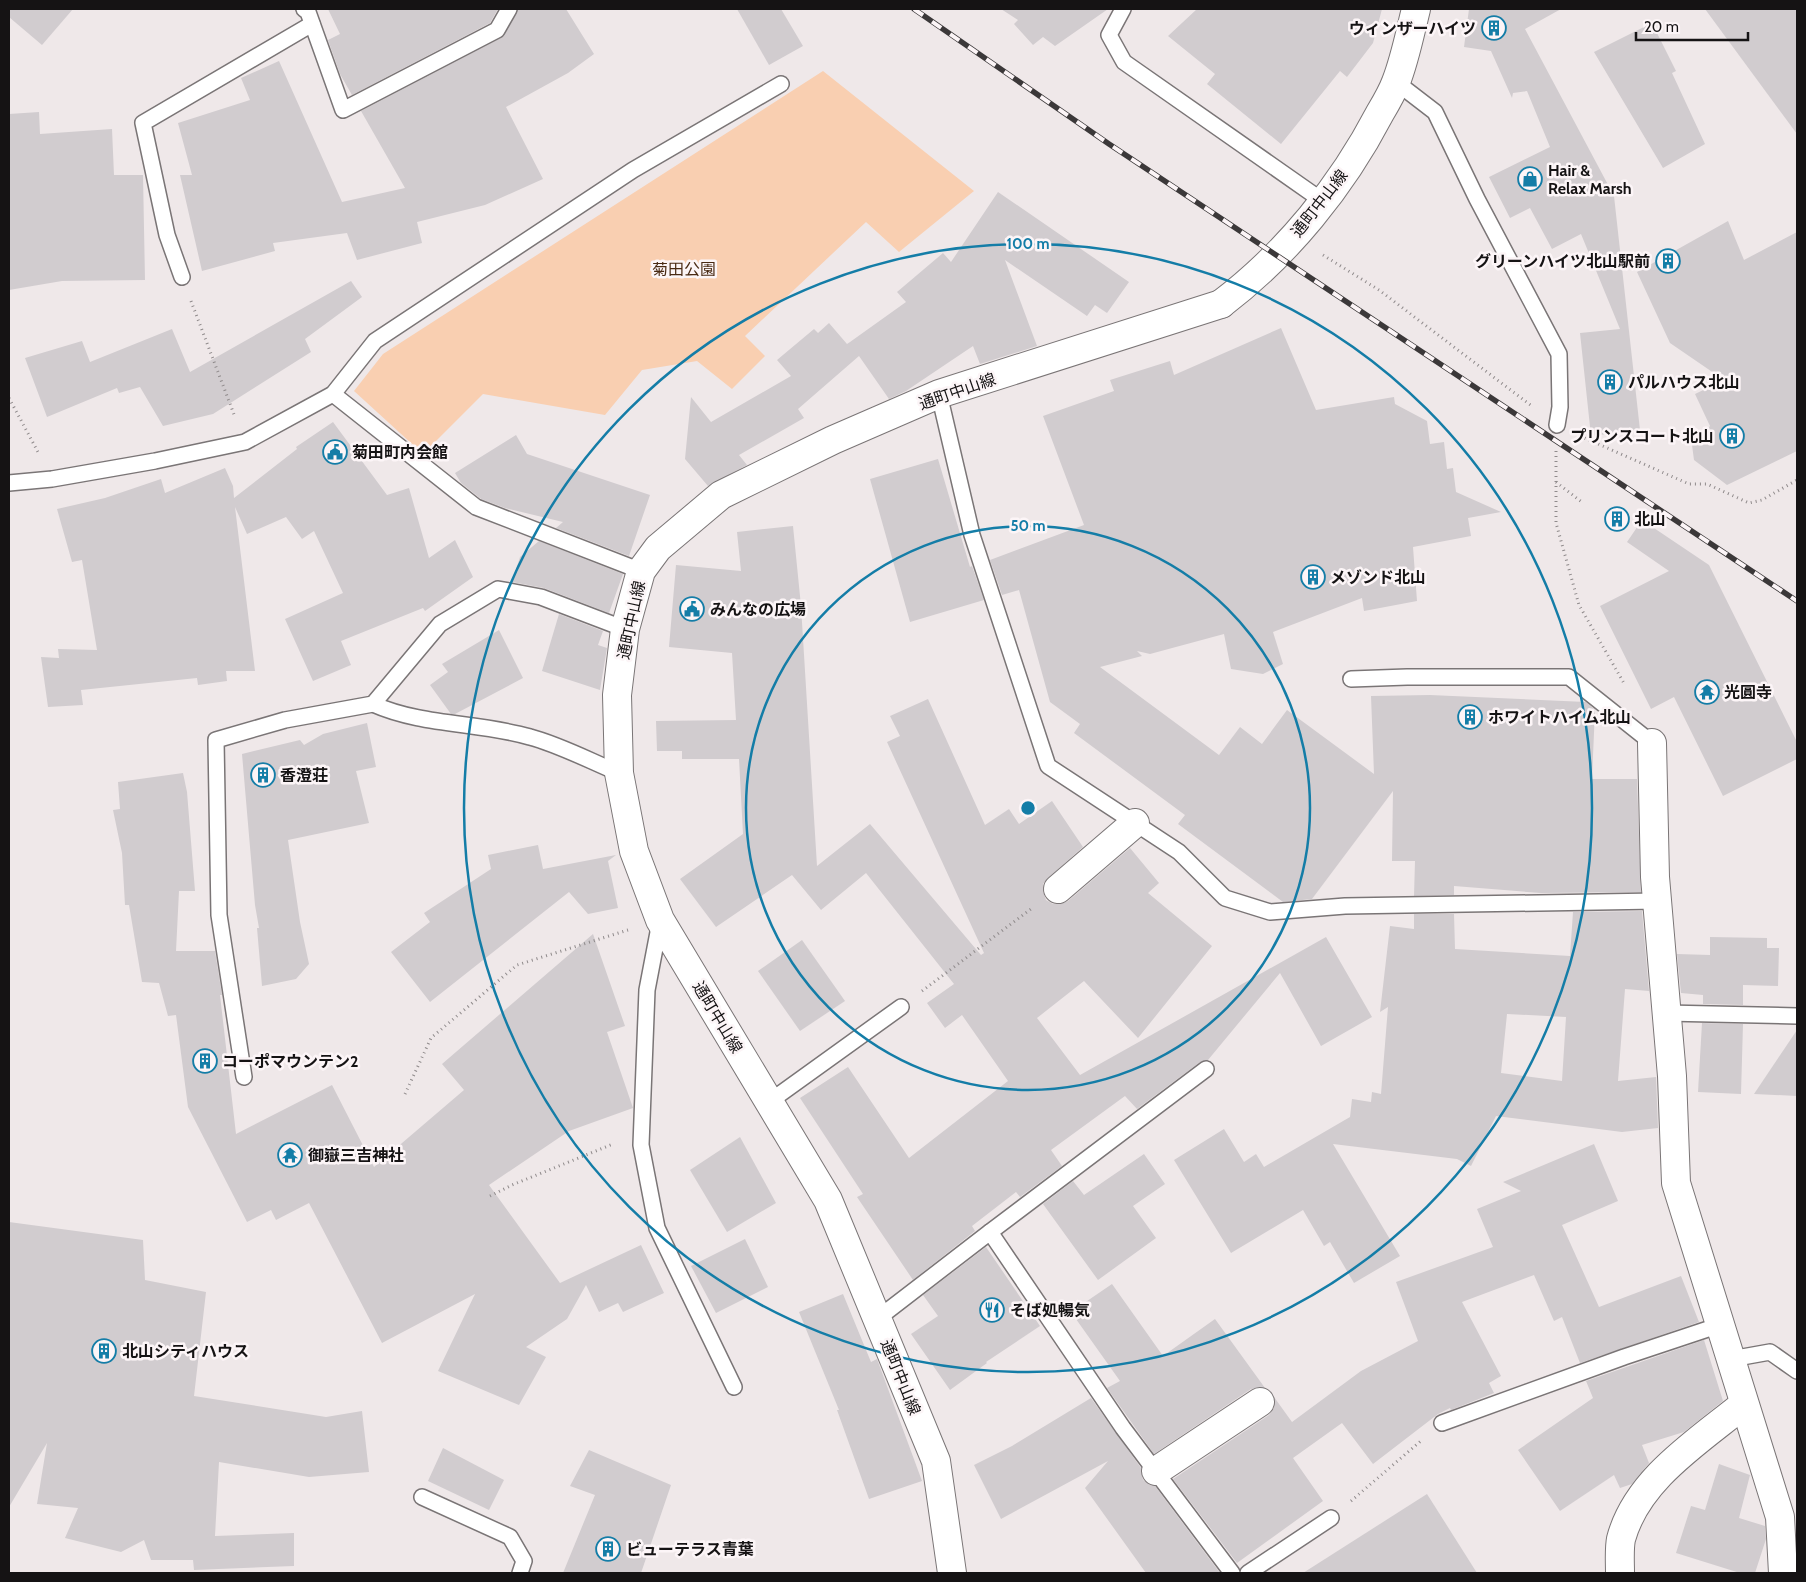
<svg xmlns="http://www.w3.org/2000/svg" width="1806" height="1582" viewBox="0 0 1806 1582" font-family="Cabin,'Noto Sans JP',sans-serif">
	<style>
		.green { fill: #f9cfb1 }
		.building { fill: #d1cccf; fill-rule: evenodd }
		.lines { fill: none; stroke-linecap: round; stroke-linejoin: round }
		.service-casing { stroke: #7a7576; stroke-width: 18 }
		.minor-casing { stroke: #7a7576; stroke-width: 30 }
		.tertiary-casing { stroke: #7a7576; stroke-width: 30 }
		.path { stroke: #8f8a8b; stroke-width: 3; stroke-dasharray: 1 4; stroke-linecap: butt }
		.service { stroke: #fff; stroke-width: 15 }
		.minor { stroke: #fff; stroke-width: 28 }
		.tertiary { stroke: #fff; stroke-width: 28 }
		.rail-casing { stroke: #3b3839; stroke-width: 5.5 }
		.rail { stroke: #fcf5f7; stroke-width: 4; stroke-dasharray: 11; stroke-linecap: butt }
		.ring { fill: none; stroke: #147da7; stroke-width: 2.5 }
		.labels { text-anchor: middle; stroke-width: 5; stroke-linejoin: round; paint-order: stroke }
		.poi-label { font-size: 16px; font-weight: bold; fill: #151314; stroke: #fcf5f7; text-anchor: start }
		.street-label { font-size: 16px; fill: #151314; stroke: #fcf5f7 }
		.park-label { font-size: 16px; fill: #492a13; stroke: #fcf5f7 }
		.centre { fill: #147da7; stroke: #fcf5f7; stroke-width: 2.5 }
		.ring-label { font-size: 15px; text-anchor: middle; font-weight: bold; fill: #147da7; stroke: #fcf5f7; stroke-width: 5; stroke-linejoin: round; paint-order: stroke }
	</style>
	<rect width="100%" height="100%" fill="#efe8e9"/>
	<path class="green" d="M823,71L974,191L899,252L866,222L745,336L765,356L732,389L697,361L642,370L605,415L483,394L423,454L354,391L383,354Z"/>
	<g class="building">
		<path d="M9,9H73L42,45L9,17Z"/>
		<path d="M328,9H498L490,23L352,95L340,74L328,40L340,34Z"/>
		<path d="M518,9H566L594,54L568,73L506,107L543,179L485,205L417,222L422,243L357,260L347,233L273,243L275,251L202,271L180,175H192L178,123L250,100L241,78L279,61L342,202L405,188L361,111L501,38Z"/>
		<path d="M737,9H781L803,46L769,65Z"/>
		<path d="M1001,9H1108L1055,46L1043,37L1033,45L1014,24L1018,20Z"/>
		<path d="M1197,9H1382L1373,43L1347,77L1340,71L1281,144L1207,84L1215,74L1168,36Z"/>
		<path d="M1469,9H1561L1525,29L1614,196L1640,430L1591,436L1580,333L1620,329L1581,234L1552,249L1530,208L1510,218L1489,177L1550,147L1527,91L1513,93L1512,98L1491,51L1464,47Z"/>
		<path d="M1705,9H1797V134Z"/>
		<path d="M1652,23L1676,71L1672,73L1705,144L1663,168L1594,52Z"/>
		<path d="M39,112L40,134L112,129L114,175H143L145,280L62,281L9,290V114Z"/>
		<path d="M998,192L1129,282L1107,313L1095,305L1087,316L1005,260L1037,346L980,364L973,346L906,391L889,399L859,356L798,409L804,418L739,455L747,465L708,486L685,459L691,397L711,422L791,376L777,360L814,329L818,333L829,323L847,344L850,342L906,302L897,292L943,253L951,262Z"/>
		<path d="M1728,221L1744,260L1797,232V451L1727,485L1694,460L1692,445L1710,426L1695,394L1724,380L1670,343L1637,272Z"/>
		<path d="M351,281L362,297L305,339L311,352L213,414L163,426L140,387L119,393L117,388L47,417L25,358L82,341L90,362L172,329L190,372Z"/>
		<path d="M1281,328L1316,410L1394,397L1395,404L1427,421L1430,444L1444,442L1447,469L1453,468L1456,492L1501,512L1468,518L1471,536L1413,547L1417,601L1364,611L1362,598L1273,632L1283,664L1263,674L1231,669L1224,634L1150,654L1137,651L1142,656L1100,667L1219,755L1240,727L1262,744L1287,710L1374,774L1371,696L1430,695L1586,702L1595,710L1592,779H1637L1641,892L1541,893L1454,886V895L1414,896L1415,861H1392L1393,791L1312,899L1283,902L1178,824L1185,815L1074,733L1080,724L1050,702L1019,590L1002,595L990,560L1084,525L1043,416L1114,391L1110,380L1170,361L1174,375Z"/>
		<path d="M333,422L387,495L409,488L429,558L455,540L473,577L425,611L423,608L341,641L351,665L313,681L285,619L343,593L314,531L302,539L286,517L247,534L235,507L255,671H226L227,681L198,685L197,678L81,690L83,705L48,707L41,657L59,658L58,649L97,650L82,560L72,562L57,509L105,498L161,479L165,493L225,468L233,486L234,498L297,449L296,447Z"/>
		<path d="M516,435L527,454L650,495L629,556L556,528L563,522L505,508L481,499L461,483L455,473Z"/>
		<path d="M938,459L970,567L972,566L984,600L910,622L870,479Z"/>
		<path d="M1642,520L1709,565L1797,742V759L1723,796L1674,697L1651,709L1600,606L1669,571L1627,542Z"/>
		<path d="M793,526L801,606L817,866L870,824L981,955L984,953L887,742L900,736L890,716L928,699L985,825L1009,809L1019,824L1052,801L1083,847L1048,878L1043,884V891L1046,900L1053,904H1060L1068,901L1130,848L1159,883L1148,893L1212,946L1138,1038L1084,981L1037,1018L1080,1075L1326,937L1372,1017L1321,1046L1280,973L1208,1060L1200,1062L1137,1109L1125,1096L1051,1150L1062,1166L1020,1197L1016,1192L972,1226L975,1231L913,1280L857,1197L863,1194L800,1098L848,1067L909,1158L1008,1081L962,1015L945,1028L927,1003L954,984L866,873L821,910L792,875L716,927L680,879L743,834L739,759H682V751H657L656,721L736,720L732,653L669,647L676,565L741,571L737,532Z"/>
		<path d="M539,541L623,574L609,613L544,588L512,582L520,557Z"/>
		<path d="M559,614L603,631L598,645L607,648L600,690L542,671Z"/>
		<path d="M499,630L523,678L455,714H451L430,685L448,672L442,664Z"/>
		<path d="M367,723L376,767L356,771L369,823L288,840L300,922L309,964L296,979L262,986L257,928H259L255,905L242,754L300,740L304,745L323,734Z"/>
		<path d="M183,773L187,792L195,891H179L176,951H215L222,995H220L236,1134L332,1085L374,1167L464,1090L442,1064L593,934L625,1026L607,1032L633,1108L569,1131L489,1185L560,1283L641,1245L664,1293L623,1312L618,1303L599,1312L586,1285L567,1319L526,1347L546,1357L519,1405L438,1371L475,1294L382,1343L309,1203L276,1220L271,1210L247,1222L188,1107L176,1015L168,1016L159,983L142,982L129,905H125L122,853L113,810L120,809L118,782Z"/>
		<path d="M538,845L543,869L616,855L608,861L618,908L588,914L569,892L430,1002L391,952L430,922L424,913L491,869L488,855Z"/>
		<path d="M1642,911L1649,991L1625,989L1618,1081L1656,1077L1658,1128L1622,1132L1496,1116L1471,1166L1457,1159L1333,1144L1400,1256L1354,1283L1330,1242L1324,1246L1303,1210L1231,1253L1174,1160L1224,1129L1244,1162L1256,1154L1264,1167L1350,1117L1352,1099L1371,1102L1372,1092L1381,1094L1388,1007L1380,1012L1390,926L1414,929V914H1454L1455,949L1570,956L1573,912ZM1507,1014L1566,1017L1562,1081L1501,1073Z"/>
		<path d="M1710,937L1767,938V948H1779L1778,986L1743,985V1005L1703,1004V995L1681,993L1677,954L1710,955Z"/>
		<path d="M802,940L845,1001L800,1031L758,971Z"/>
		<path d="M1702,1023L1743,1024L1741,1094L1698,1092Z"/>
		<path d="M1797,1030V1096L1754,1094Z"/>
		<path d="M740,1137L776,1203L727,1232L690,1170Z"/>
		<path d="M1594,1144L1618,1201L1562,1225L1599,1307L1681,1276L1699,1322L1580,1363L1562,1317L1554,1321L1534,1275L1462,1302L1501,1376L1489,1383L1494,1393L1451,1410L1450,1408L1438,1414L1373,1464L1342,1423L1293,1458L1323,1501L1237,1563L1173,1479L1269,1415L1274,1408V1397L1292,1422L1361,1371L1418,1341L1396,1282L1493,1247L1477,1209L1521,1191L1503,1182Z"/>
		<path d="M1144,1154L1165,1184L1133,1206L1156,1238L1098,1280L1043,1204L1073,1181L1084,1195Z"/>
		<path d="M9,1222L143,1240L145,1280L206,1292L194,1396L326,1417L362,1411L369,1472L309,1477L219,1462L215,1536L294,1533V1566L194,1570L193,1560H151L144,1540L121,1552L65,1538L78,1508L37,1504L47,1443L9,1507Z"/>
		<path d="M745,1239L768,1287L716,1313L691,1266Z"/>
		<path d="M986,1247L1040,1326L986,1362L987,1363L950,1390L911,1334L938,1316L923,1295Z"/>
		<path d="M1112,1284L1163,1356L1215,1319L1265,1388L1251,1389L1154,1454L1107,1388L1120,1381L1071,1312Z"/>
		<path d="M843,1294L871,1362L877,1359L922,1481L869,1499L837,1410H839L799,1312Z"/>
		<path d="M1704,1340L1723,1401L1684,1432L1642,1445L1649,1463L1632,1484L1620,1488L1614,1475L1560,1511L1518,1450L1593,1398L1586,1381Z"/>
		<path d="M1091,1398L1141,1468L1143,1480L1155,1486L1220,1573H1146L1085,1488L1108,1461L1001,1519L974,1465L1012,1446Z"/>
		<path d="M443,1448L504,1480L489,1510L428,1481Z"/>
		<path d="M589,1450L671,1485L641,1573H563L595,1495L570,1486Z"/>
		<path d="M1719,1464L1750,1475L1739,1518L1765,1526L1766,1539L1755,1573H1740L1676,1553L1691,1506L1705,1510Z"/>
		<path d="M1427,1494L1477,1573H1303Z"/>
	</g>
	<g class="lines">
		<g class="service-casing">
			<g id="service">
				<path d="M304,9L308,12L343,110L497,30L509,9"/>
				<path d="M1123,9L1109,35L1124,62L1324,202"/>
				<path d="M1396,82L1435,112L1477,199L1559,354L1560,407L1557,425"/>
				<path d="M182,277L167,235L143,123L312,24"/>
				<path d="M333,394L476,507L641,571"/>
				<path d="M939,394L972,535L1048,766L1179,852L1225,898L1270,912L1345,906L1657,901"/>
				<path d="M9,483L52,479L155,461L245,442L333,394L375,341L633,170L781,84"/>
				<path d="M1351,679L1407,677H1569L1652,743"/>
				<path d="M373,704C422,726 479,722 530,737C560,745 590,761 619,773"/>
				<path d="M660,922L647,990L641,1145L657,1228L734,1387"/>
				<path d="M1666,1013L1797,1016"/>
				<path d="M244,1077L219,915L216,740L285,720L373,704L440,624L498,589L541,597L625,629"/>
				<path d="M769,1102L901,1007"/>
				<path d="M990,1232L1206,1069"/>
				<path d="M877,1319L990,1232L1123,1428L1232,1573"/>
				<path d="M1731,1359L1770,1352L1797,1371"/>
				<path d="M1442,1423L1624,1357L1720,1325"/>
				<path d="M422,1497L510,1537L524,1561L520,1573"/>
				<path d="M1248,1573L1331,1518"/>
			</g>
		</g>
		<g class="minor-casing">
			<g id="minor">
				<path d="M1652,743L1655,877L1672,1076L1676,1183L1780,1517L1783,1573"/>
				<path d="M1058,889L1135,823"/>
				<path d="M1156,1471L1260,1402"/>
				<path d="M952,1573L936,1461L828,1200L660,920L634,851L619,773L617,695L625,629L641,571L658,548L721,495L833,440L939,394L1221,304"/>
				<path d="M1620,1573C1620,1562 1619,1549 1621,1539C1637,1479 1699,1441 1744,1404"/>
			</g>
		</g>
		<g class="tertiary-casing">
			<path id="tertiary" d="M1221,304C1287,254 1342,186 1380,113C1386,103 1392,93 1396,82C1405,59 1410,33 1416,9"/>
		</g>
		<g class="path">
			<path d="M1323,255L1379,290L1533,407"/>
			<path d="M191,301L235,417"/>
			<path d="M9,398L38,452"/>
			<path d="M1580,436L1689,484H1707L1749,503L1762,500L1797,480"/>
			<path d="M1556,451V523L1579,605L1625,685"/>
			<path d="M1556,482L1583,503"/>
			<path d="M922,991L1031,909"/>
			<path d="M405,1094L431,1038L517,965L628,930"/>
			<path d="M490,1196L512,1185L613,1144"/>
			<path d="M1351,1501L1422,1440"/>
		</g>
		<use href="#service" class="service"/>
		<use href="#minor" class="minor"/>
		<use href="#tertiary" class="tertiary"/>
		<g class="rail-casing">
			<path id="rail" d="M914,9L1109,144L1797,601"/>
		</g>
		<use href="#rail" class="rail"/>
	</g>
	<g class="ring">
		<circle cx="1028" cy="808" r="282"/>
		<circle cx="1028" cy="808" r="564"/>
	</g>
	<defs>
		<g id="building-ring" transform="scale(1.25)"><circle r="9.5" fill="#fcf5f7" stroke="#147da7" stroke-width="1.5"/><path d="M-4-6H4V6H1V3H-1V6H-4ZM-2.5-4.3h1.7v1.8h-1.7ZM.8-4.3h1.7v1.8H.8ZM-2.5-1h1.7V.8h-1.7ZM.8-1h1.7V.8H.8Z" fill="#147da7"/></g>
		<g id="shop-ring" transform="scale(1.25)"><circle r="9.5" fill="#fcf5f7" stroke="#147da7" stroke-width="1.5"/><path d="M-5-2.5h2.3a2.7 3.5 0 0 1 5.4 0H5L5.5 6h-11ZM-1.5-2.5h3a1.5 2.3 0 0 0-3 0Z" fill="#147da7"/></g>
		<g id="civic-ring" transform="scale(1.25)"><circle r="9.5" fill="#fcf5f7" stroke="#147da7" stroke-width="1.5"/><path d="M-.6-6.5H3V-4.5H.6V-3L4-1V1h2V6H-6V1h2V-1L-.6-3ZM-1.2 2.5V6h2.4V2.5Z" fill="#147da7"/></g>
		<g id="temple-ring" transform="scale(1.25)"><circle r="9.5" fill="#fcf5f7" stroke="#147da7" stroke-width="1.5"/><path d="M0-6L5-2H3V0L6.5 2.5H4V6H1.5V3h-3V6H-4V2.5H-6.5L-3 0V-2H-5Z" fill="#147da7"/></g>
		<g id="restaurant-ring" transform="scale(1.25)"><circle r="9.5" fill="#fcf5f7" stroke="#147da7" stroke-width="1.5"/><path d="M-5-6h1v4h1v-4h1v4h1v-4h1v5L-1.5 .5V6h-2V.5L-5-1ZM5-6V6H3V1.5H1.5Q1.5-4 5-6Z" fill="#147da7"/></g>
	</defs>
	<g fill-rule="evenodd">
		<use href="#building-ring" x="1494" y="28"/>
		<use href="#shop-ring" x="1530" y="179"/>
		<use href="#building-ring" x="1668" y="261"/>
		<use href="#building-ring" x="1610" y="382"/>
		<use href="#building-ring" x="1732" y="436"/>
		<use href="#civic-ring" x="335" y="452"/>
		<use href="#building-ring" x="1617" y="519"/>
		<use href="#building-ring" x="1313" y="577"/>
		<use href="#civic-ring" x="692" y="609"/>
		<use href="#temple-ring" x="1707" y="692"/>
		<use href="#building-ring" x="1470" y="717"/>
		<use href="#building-ring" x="263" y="775"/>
		<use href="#building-ring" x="205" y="1061"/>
		<use href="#temple-ring" x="290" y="1155"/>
		<use href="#restaurant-ring" x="992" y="1310"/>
		<use href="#building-ring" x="104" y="1351"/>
		<use href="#building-ring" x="608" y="1549"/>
	</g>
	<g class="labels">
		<g class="poi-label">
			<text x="1476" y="34" text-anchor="end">ウィンザーハイツ</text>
			<text x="1548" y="176">Hair &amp;<tspan x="1548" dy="18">Relax Marsh</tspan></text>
			<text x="1650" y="267" text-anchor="end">グリーンハイツ北山駅前</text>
			<text x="1628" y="388">パルハウス北山</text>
			<text x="1714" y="442" text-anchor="end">プリンスコート北山</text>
			<text x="352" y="458">菊田町内会館</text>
			<text x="1634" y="525">北山</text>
			<text x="1330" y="583">メゾンド北山</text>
			<text x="710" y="615">みんなの広場</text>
			<text x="1724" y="698">光圓寺</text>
			<text x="1488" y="723">ホワイトハイム北山</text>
			<text x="280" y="781">香澄荘</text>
			<text x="222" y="1067">コーポマウンテン2</text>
			<text x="308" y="1161">御嶽三吉神社</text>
			<text x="1010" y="1316">そば処暢気</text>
			<text x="122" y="1357">北山シティハウス</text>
			<text x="626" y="1555">ビューテラス青葉</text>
		</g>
		<g class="street-label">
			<text transform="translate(1319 203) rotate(-52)" y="6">通町中山線</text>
			<text transform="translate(957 391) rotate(-19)" y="6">通町中山線</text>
			<text transform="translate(631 620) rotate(-78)" y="6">通町中山線</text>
			<text transform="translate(718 1017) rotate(59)" y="6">通町中山線</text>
			<text transform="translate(901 1377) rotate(68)" y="6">通町中山線</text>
		</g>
		<g class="park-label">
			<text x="684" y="275">菊田公園</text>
		</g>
	</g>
	<circle cx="1028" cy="808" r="8" class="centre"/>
	<g class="ring-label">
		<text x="1028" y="249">100 m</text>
		<text x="1028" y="531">50 m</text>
	</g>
	<rect width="1806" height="1582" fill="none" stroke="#151314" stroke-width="20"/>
	<path d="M1636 32v8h112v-8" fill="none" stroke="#151314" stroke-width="2.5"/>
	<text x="1644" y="32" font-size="15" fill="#151314" stroke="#fcf5f7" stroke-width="4" paint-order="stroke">20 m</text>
</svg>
